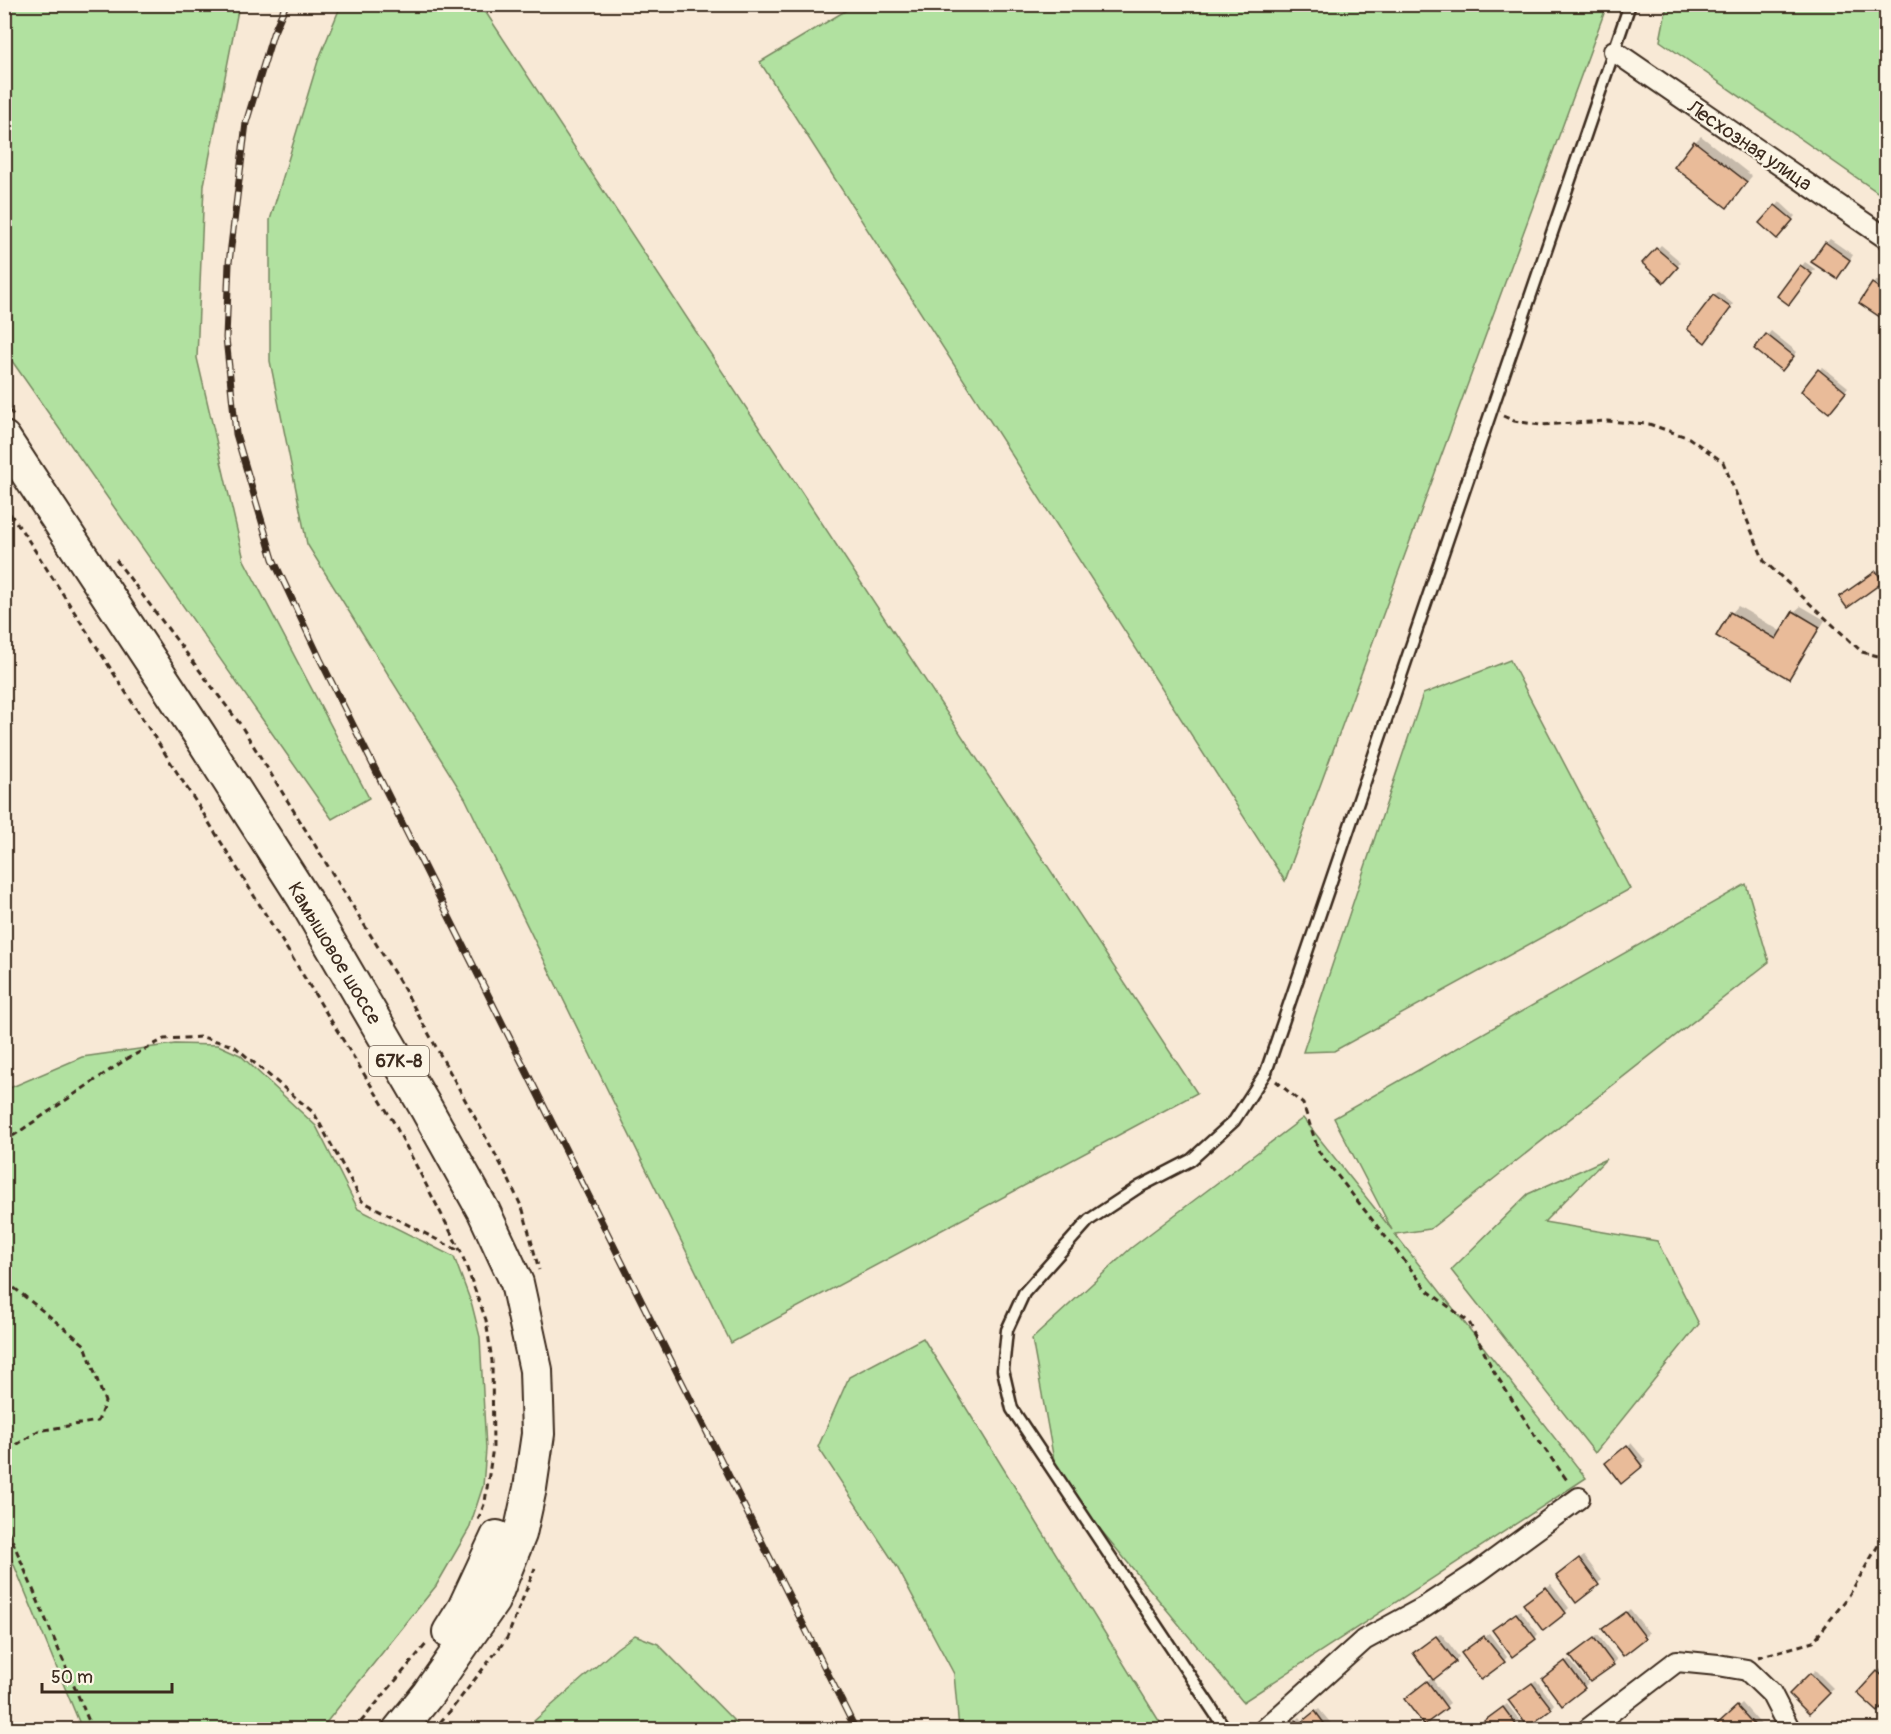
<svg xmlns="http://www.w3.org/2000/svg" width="1891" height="1734" viewBox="0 0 1891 1734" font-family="Pangolin,sans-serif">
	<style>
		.green { fill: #b1e1a0; stroke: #76865f; stroke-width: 1.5 }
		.shadow { fill: #0003 }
		.building { fill: #e9bb99; stroke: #3b2a1e; stroke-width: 1.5 }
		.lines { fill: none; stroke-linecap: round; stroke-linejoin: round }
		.service-casing { stroke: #3b2a1e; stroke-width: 15 }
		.minor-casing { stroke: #3b2a1e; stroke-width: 24 }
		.primary-casing { stroke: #3b2a1e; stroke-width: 36 }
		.path { stroke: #3b2a1e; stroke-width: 3; stroke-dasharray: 6 4.5; stroke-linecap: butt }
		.service { stroke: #fcf5e5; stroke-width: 10 }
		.minor { stroke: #fcf5e5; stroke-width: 20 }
		.primary { stroke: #fcf5e5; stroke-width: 32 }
		.rail-casing { stroke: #3b2a1e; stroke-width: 7 }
		.rail { stroke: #fcf5e5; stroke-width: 4.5; stroke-dasharray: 14; stroke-linecap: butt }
		.labels { text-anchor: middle; stroke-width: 4.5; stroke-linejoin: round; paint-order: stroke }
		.shield { fill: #fcf5e5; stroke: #75675a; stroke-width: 1.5 }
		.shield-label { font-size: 18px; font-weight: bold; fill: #3b2a1e }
		.street-label { font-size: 20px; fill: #3b2a1e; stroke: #fcf5e5 }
	</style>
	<rect width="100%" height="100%" fill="#f8e9d6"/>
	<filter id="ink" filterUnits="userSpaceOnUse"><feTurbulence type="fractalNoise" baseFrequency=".0167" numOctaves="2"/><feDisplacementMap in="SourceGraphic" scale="12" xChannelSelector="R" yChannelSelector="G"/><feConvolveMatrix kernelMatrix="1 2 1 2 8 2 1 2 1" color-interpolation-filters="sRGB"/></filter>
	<g filter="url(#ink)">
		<g class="green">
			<path d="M4,5H239L204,185L197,358L244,560L369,798L332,819L5,351Z"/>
			<path d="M341,5H481L1197,1093L731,1343L465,798L307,544L270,361V220L318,61Z"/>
			<path d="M855,5H1607L1285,881L760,62Z"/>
			<path d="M1847,5L1849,9L1886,5V198L1660,41L1667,5Z"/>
			<path d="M1510,660L1630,889L1334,1051L1303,1052L1423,694Z"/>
			<path d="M1746,884L1769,962L1430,1229L1395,1234L1586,1478L1243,1702L1057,1477L1032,1339L1131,1248L1303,1118L1392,1230L1334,1118Z"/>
			<path d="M175,1044L218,1045L240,1055L316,1126L358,1209L454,1257L472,1305L480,1337L486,1449L483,1486L469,1529L436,1586L321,1729H82L5,1543V1090L82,1057Z"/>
			<path d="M1606,1159L1544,1222L1657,1241L1699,1324L1595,1453L1451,1270L1528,1194Z"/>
			<path d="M923,1338L1164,1729H959L954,1674L897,1567L818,1447L849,1377Z"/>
			<path d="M635,1635L658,1644L742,1729H525L617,1648Z"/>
		</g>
		<g class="shadow">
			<path d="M1701,136L1752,176L1727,206L1695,142Z"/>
			<path d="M1780,202L1795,216L1777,237L1761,223Z"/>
			<path d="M1830,239L1853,255L1841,274L1826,243Z"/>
			<path d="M1661,245L1681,262L1668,277L1644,263Z"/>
			<path d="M1805,262L1815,269L1792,299L1779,295Z"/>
			<path d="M1877,280L1886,286V319L1861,302Z"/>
			<path d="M1718,292L1733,304L1709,337L1714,296Z"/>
			<path d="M1771,331L1797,352L1785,365L1756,349Z"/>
			<path d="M1823,367L1848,387L1833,407L1819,370Z"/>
			<path d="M1880,569L1886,577L1847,606L1845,593Z"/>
			<path d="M1738,606L1782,632L1794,612L1801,606L1825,620L1795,671L1789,677L1718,635L1732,613Z"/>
			<path d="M1631,1443L1646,1461L1622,1482L1611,1459Z"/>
			<path d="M1584,1556L1602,1580L1576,1600L1562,1572Z"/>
			<path d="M1551,1584L1569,1608L1565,1612L1529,1601Z"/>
			<path d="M1630,1609L1649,1633L1645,1637L1608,1626Z"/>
			<path d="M1520,1610L1538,1634L1535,1638L1498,1627Z"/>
			<path d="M1441,1633L1459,1657L1432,1679L1450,1703L1424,1723L1410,1695L1433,1677L1419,1650Z"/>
			<path d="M1489,1633L1507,1657L1504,1661L1467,1650Z"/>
			<path d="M1598,1635L1617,1660L1613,1664L1576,1652Z"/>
			<path d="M1569,1659L1588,1683L1584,1687L1548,1675Z"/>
			<path d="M1882,1668L1886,1672V1701L1878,1710L1859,1693Z"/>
			<path d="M1815,1670L1833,1688L1809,1712L1791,1694Z"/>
			<path d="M1536,1680L1554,1704L1551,1708L1514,1697Z"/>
			<path d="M1742,1703L1765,1729V1730H1720L1718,1726Z"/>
			<path d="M1507,1704L1526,1728L1485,1730V1721Z"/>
			<path d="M1319,1709L1334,1727L1332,1730H1286L1300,1717L1303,1721Z"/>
		</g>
		<g class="building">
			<path d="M1694,141L1747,182L1727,208L1674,167Z"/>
			<path d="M1775,205L1793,220L1777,239L1759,223Z"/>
			<path d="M1825,242L1850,260L1837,279L1811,262Z"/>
			<path d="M1656,248L1678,267L1664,283L1642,263Z"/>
			<path d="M1800,265L1812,274L1789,305L1777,296Z"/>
			<path d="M1872,283L1886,293V321L1859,303Z"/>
			<path d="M1713,295L1731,308L1705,343L1687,329Z"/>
			<path d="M1766,334L1794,356L1782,371L1754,349Z"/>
			<path d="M1818,369L1846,392L1829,413L1801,391Z"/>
			<path d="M1876,571L1883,582L1847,608L1839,597Z"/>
			<path d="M1793,611L1820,627L1789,679L1716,636L1730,612L1776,639Z"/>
			<path d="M1627,1445L1643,1466L1621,1484L1605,1463Z"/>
			<path d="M1579,1558L1599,1585L1576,1603L1556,1576Z"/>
			<path d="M1546,1587L1566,1613L1543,1631L1523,1604Z"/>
			<path d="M1626,1612L1646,1638L1623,1656L1602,1629Z"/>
			<path d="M1516,1613L1536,1639L1512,1657L1492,1630Z"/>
			<path d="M1436,1636L1456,1662L1433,1680L1413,1653Z"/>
			<path d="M1484,1636L1505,1662L1481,1680L1461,1653Z"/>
			<path d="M1594,1638L1614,1665L1590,1682L1570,1656Z"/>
			<path d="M1565,1661L1585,1688L1562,1706L1542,1679Z"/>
			<path d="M1877,1671L1886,1679V1703L1878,1712L1857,1693Z"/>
			<path d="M1810,1673L1830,1693L1809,1714L1789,1694Z"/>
			<path d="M1427,1681L1447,1708L1424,1725L1404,1699Z"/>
			<path d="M1532,1683L1552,1709L1528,1727L1508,1700Z"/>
			<path d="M1737,1706L1759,1730H1718L1715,1726Z"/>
			<path d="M1503,1707L1520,1730H1483L1480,1724Z"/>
			<path d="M1315,1711L1329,1730H1284L1296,1720L1299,1724Z"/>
		</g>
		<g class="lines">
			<g class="service-casing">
				<path id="service" d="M1226,1730L1012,1409L1003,1370L1007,1330L1024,1293L1089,1220L1139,1187L1191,1160L1234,1121L1266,1072L1630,4"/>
			</g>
			<g class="minor-casing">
				<g id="minor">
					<path d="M1614,51L1886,238"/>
					<path d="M1264,1730L1364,1640L1423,1608L1478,1572L1579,1498"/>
					<path d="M1587,1730L1677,1661L1718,1665L1747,1670L1771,1693L1790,1730"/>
				</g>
			</g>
			<g class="primary-casing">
				<g id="primary">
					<path d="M4,438L199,734L303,897L426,1108L484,1212L517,1283L536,1370L538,1434L530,1488L520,1534L493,1601L428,1694L399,1730"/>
					<path d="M449,1632L464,1608L497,1537"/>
				</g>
			</g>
			<g class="path">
				<path d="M4,402L13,415"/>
				<path d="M1503,416L1514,421L1540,425L1607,421L1649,424L1689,438L1723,462L1764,561L1862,652L1886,658"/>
				<path d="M4,505L27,538L203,813L393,1121L461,1252L486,1320L492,1361L493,1447L485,1502L478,1520"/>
				<path d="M116,560L240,724L404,989L505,1172L523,1210L539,1270"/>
				<path d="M1276,1081L1303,1104L1319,1152L1428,1291L1469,1322L1493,1370L1534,1434L1569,1483"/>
				<path d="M4,1142L125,1060L164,1039L202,1037L234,1046L314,1113L362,1201L461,1252"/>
				<path d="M4,1288L13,1287L85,1345L105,1402L98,1421L38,1431L4,1453"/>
				<path d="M4,1521L91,1726L90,1730"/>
				<path d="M1758,1657L1813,1642L1848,1597L1883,1537L1886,1536"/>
				<path d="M354,1730L428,1642"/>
				<path d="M433,1730L451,1710L507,1638L535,1568"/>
			</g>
			<use href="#service" class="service"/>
			<use href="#minor" class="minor"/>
			<use href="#primary" class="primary"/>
			<g class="rail-casing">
				<path id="rail" d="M286,4L273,34L246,123L229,263L226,338L236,434L273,559L320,659L856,1730"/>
			</g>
			<use href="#rail" class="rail"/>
		</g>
	</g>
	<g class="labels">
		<rect class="shield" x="369" y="1046" width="60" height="30" rx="4.5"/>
		<g class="shield-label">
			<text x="399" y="1067">67К-8</text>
		</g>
		<g class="street-label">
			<text transform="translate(1750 145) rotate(34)" y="7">Лесхозная улица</text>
			<text transform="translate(335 953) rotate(59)" y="7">Камышовое шоссе</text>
		</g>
	</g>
	<rect width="1891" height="1734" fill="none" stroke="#fcf5e5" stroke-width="24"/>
	<rect x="12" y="12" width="1867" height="1710" fill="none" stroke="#3b2a1e" stroke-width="2" filter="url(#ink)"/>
	<path d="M42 1683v9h130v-9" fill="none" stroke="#3b2a1e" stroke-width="3"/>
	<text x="51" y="1683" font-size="18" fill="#3b2a1e" stroke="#fcf5e5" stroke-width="4.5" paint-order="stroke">50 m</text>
</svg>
